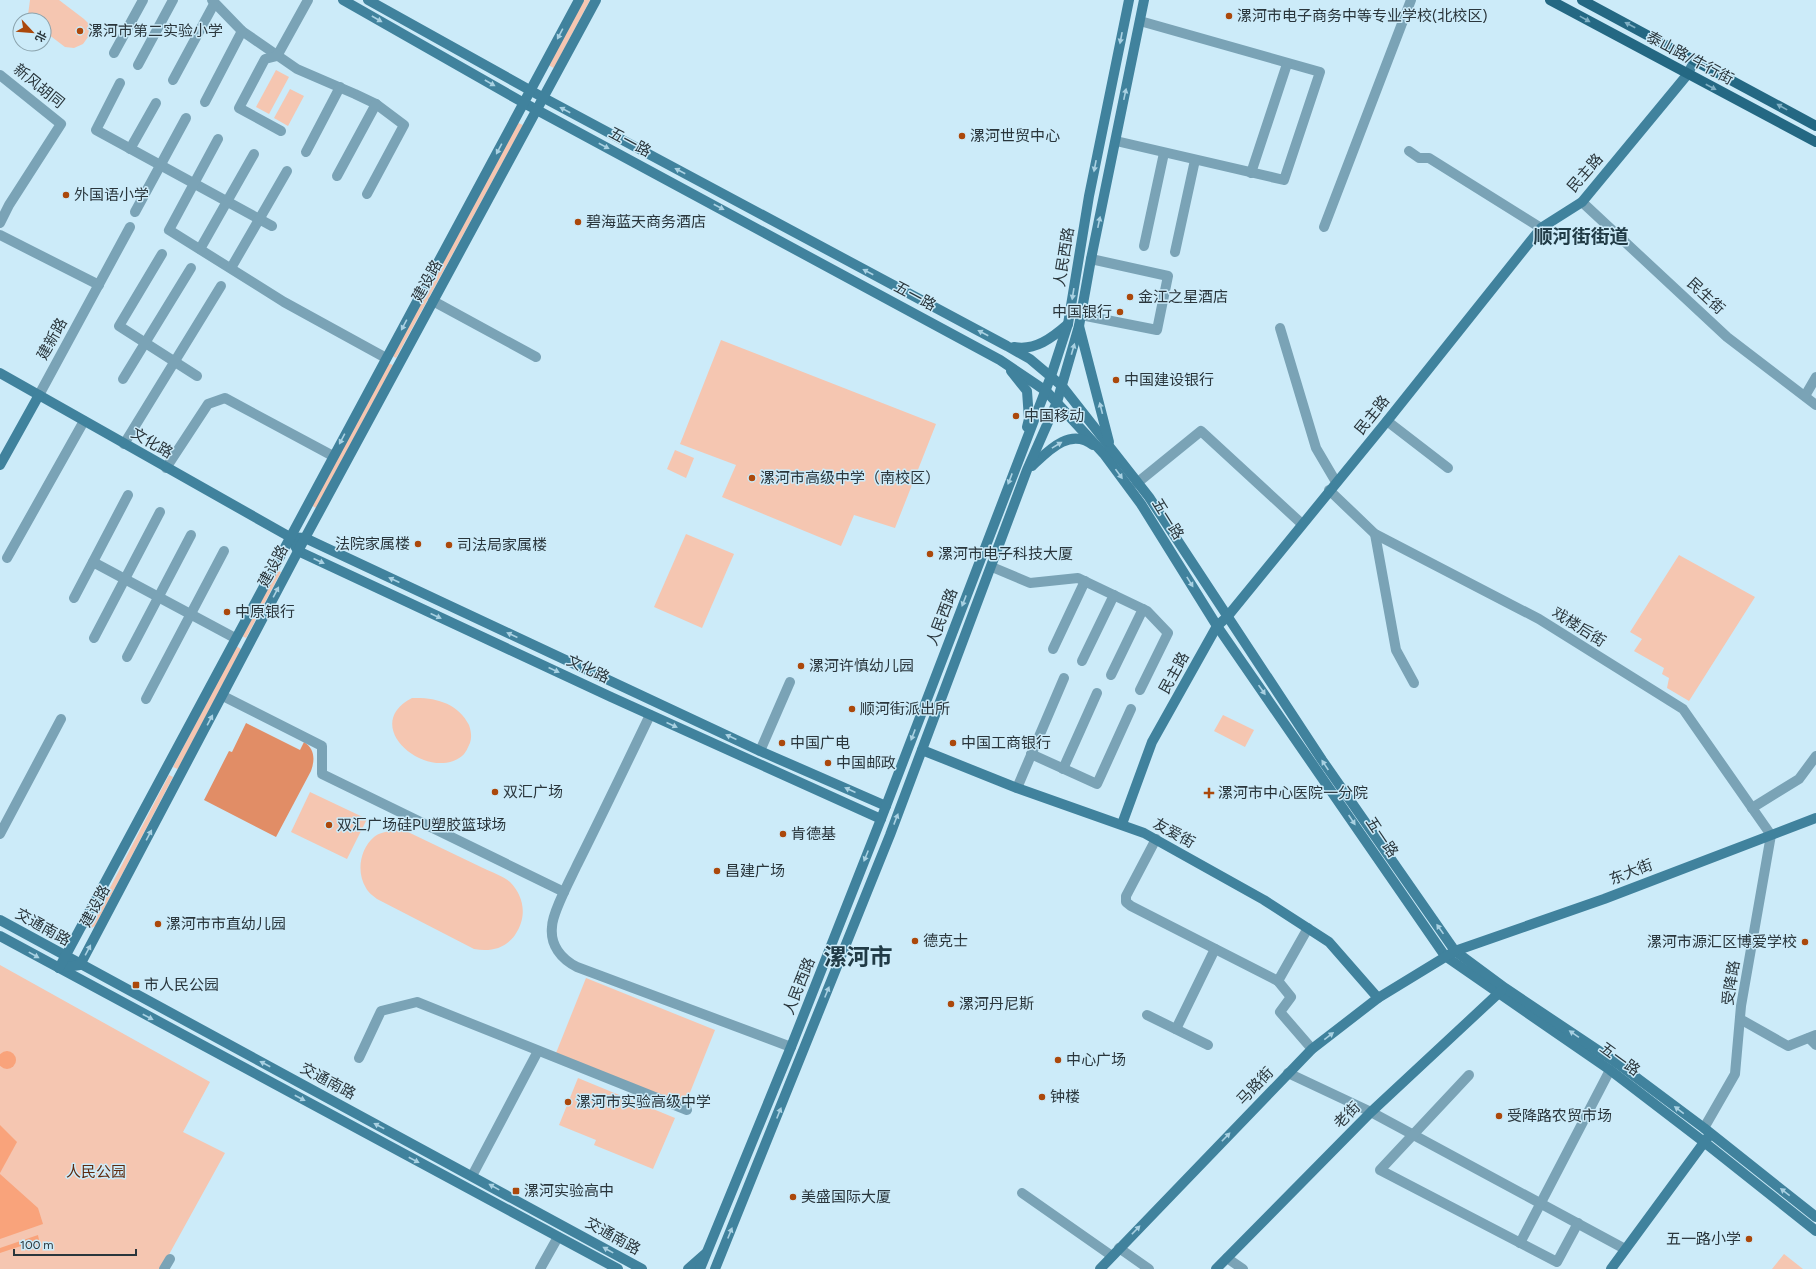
<svg xmlns="http://www.w3.org/2000/svg" width="1816" height="1269" viewBox="0 0 1816 1269" font-family="Figtree,'Noto Sans SC',sans-serif">
	<style>
		.green { fill: #f5c6b1 }
		.forest { fill: #e18d66 }
		.water { fill: #f9a37b }
		.lines { fill: none; stroke-linecap: round; stroke-linejoin: round }
		.street { stroke: #7aa3b6; stroke-width: 10 }
		.secondary { stroke: #40829d; stroke-width: 10 }
		.primary { stroke: #246883; stroke-width: 10 }
		.oneway { fill: #a9d1e2 }
		.oneway2 { fill: #80b0c4 }
		.poi-dot { fill: #ab480b; stroke: #ccebf9; stroke-width: 1.5 }
		.labels { text-anchor: middle; stroke-width: 3; stroke-linejoin: round; paint-order: stroke }
		.poi-label { font-size: 15px; fill: #2a363c; stroke: #ccebf9; text-anchor: start }
		.street-label { font-size: 15px; fill: #2a363c; stroke: #ccebf9 }
		.park-label { font-size: 15px; fill: #5f2a0d; stroke: #ccebf9 }
		.district-label { font-size: 19px; font-weight: bold; fill: #213b46; stroke: #ccebf9 }
		.town-label { font-size: 23px; font-weight: bold; fill: #213b46; stroke: #ccebf9 }
	</style>
	<rect width="100%" height="100%" fill="#ccebf9"/>
	<g class="green">
		<path d="M30,0H59L84,19L88,23L89,30L88,37L83,44L74,48L65,47L44,31V20H31L28,15Z"/>
		<path d="M583,0H590L554,68L548,65Z"/>
		<path d="M276,70L289,77L269,114L256,107Z"/>
		<path d="M290,89L304,96L288,126L274,118Z"/>
		<path d="M518,123L523,125L396,358L391,355Z"/>
		<path d="M721,340L936,424L895,528L854,515L841,546L722,497L736,465L680,444Z"/>
		<path d="M387,363L393,365L316,508L311,505Z"/>
		<path d="M675,450L694,458L686,478L667,469Z"/>
		<path d="M686,534L734,554L702,628L654,607Z"/>
		<path d="M1679,555L1755,597L1689,701L1667,688L1669,678L1662,674L1664,668L1634,651L1642,639L1630,632Z"/>
		<path d="M277,570L281,572L246,638L242,636Z"/>
		<path d="M236,646L241,649L178,769L173,767Z"/>
		<path d="M412,698C435,697 458,703 469,725C471,731 472,737 470,743C468,747 466,753 462,756C428,783 358,726 412,698Z"/>
		<path d="M1223,715L1254,730L1245,747L1214,731Z"/>
		<path d="M169,775L173,777L95,926L90,929L91,924Z"/>
		<path d="M310,792L367,819L347,859L291,832Z"/>
		<path d="M392,830L408,832C433,844 458,856 483,868C491,872 503,876 510,882C525,897 527,918 515,935C505,949 490,952 474,949L377,899C373,896 368,892 366,888C356,872 360,849 374,837C378,833 387,832 392,830Z"/>
		<path d="M0,965L210,1082L183,1132L225,1153L161,1269H0Z"/>
		<path d="M586,978L715,1030L685,1105L556,1053Z"/>
		<path d="M578,1078L675,1118L653,1169L594,1145L596,1140L559,1125Z"/>
		<path d="M1784,1254L1803,1269H1772Z"/>
	</g>
	<path class="forest" d="M246,723L300,750L304,742C315,749 315,760 311,771L276,837L204,800L229,751L232,752Z"/>
	<g class="water">
		<circle cx="7" cy="1060" r="9"/>
		<path d="M0,1125L17,1142L0,1173Z"/>
		<path d="M0,1174L38,1208L43,1224L0,1239Z"/>
		<path d="M38,1235L39,1240L0,1253V1248Z"/>
	</g>
	<g class="lines">
		<g class="street">
			<path d="M212,0L242,31L297,69L355,94L376,104L404,125L367,194"/>
			<path d="M114,53L143,0"/>
			<path d="M138,65L173,0"/>
			<path d="M0,75L61,124L9,205L0,223"/>
			<path d="M173,80L214,4"/>
			<path d="M120,83L96,130L272,226"/>
			<path d="M205,102L242,31"/>
			<path d="M281,131L239,108L265,59L277,56L308,0"/>
			<path d="M218,139L169,230L284,302L386,358"/>
			<path d="M1116,141L1284,180L1320,72L1140,21"/>
			<path d="M130,149L156,103"/>
			<path d="M1409,151L1419,158H1429L1541,228"/>
			<path d="M306,152L340,87"/>
			<path d="M1251,173L1287,64"/>
			<path d="M337,176L376,104"/>
			<path d="M1582,202L1727,337L1816,405"/>
			<path d="M135,212L186,118"/>
			<path d="M1324,227L1411,0"/>
			<path d="M0,235L99,285"/>
			<path d="M1144,246L1164,153"/>
			<path d="M200,249L254,154"/>
			<path d="M1175,252L1195,160"/>
			<path d="M162,254L119,326L197,376"/>
			<path d="M231,268L287,171"/>
			<path d="M433,301L536,357"/>
			<path d="M1081,315L1157,330L1168,276L1091,259"/>
			<path d="M1280,328L1316,448L1336,482"/>
			<path d="M123,379L191,268"/>
			<path d="M39,395L130,227"/>
			<path d="M1805,396L1816,377"/>
			<path d="M1387,421L1448,468"/>
			<path d="M124,444L221,286"/>
			<path d="M166,468L208,404L225,398L333,456"/>
			<path d="M1137,483L1201,431L1302,524"/>
			<path d="M1329,490L1375,534L1539,619L1683,709L1771,835L1741,1006L1735,1074L1704,1128"/>
			<path d="M1375,534L1396,650L1414,683"/>
			<path d="M7,558L84,421"/>
			<path d="M93,562L235,638"/>
			<path d="M992,567L1030,583L1078,578L1147,611L1168,633L1140,690"/>
			<path d="M74,598L128,495"/>
			<path d="M94,638L160,512"/>
			<path d="M1053,649L1085,581"/>
			<path d="M127,657L191,535"/>
			<path d="M1082,661L1114,595"/>
			<path d="M1111,675L1143,609"/>
			<path d="M223,696L322,746V774L564,892"/>
			<path d="M146,699L224,551"/>
			<path d="M650,715C626,765 602,815 577,865C571,878 552,913 552,927C550,945 561,959 577,967L791,1047"/>
			<path d="M760,751L790,682"/>
			<path d="M1031,754L1097,784L1131,709"/>
			<path d="M1063,769L1097,693"/>
			<path d="M1017,788L1064,678"/>
			<path d="M1752,808L1799,779L1816,756"/>
			<path d="M0,834L61,719"/>
			<path d="M1156,839L1126,896V902L1131,906L1278,981L1308,928"/>
			<path d="M1278,981L1291,997L1280,1012L1312,1049"/>
			<path d="M1147,1015L1208,1045"/>
			<path d="M1740,1019L1788,1046L1816,1035"/>
			<path d="M1176,1029L1215,949"/>
			<path d="M1809,1038L1816,1045"/>
			<path d="M359,1058L381,1011L417,1002L687,1110"/>
			<path d="M1288,1073L1371,1112L1625,1249"/>
			<path d="M1469,1075L1380,1170L1557,1262L1578,1223"/>
			<path d="M472,1176L538,1051"/>
			<path d="M1022,1193L1112,1256"/>
			<path d="M1520,1243L1610,1070"/>
			<path d="M1119,1248L1149,1269"/>
			<path d="M1227,1258L1243,1269"/>
			<path d="M164,1269L170,1259"/>
			<path d="M540,1269L558,1237"/>
		</g>
		<g class="secondary">
			<path d="M343,0L524,103L1000,360L1046,391L1104,454L1141,504L1217,626L1445,956L1610,1070L1704,1142L1816,1231"/>
			<path d="M368,0L544,98L1007,346L1030,359L1062,386L1149,497L1322,760L1455,951L1505,988L1617,1063L1704,1128L1816,1217"/>
			<path d="M1079,326L1109,442"/>
			<path d="M1014,347C1035,351 1052,338 1068,324"/>
			<path d="M1011,371L1027,391L1029,419L1027,427"/>
			<path d="M0,373L290,537L305,538L760,751L886,806"/>
			<path d="M0,465L39,395"/>
			<path d="M1032,466C1048,451 1070,427 1093,445"/>
			<path d="M295,546L298,551L611,697L881,819"/>
			<path d="M922,750L1017,788L1144,833L1264,900L1329,942L1378,998"/>
			<path d="M1122,824L1152,742L1217,626L1227,617L1387,421L1541,228L1582,202L1687,75L1695,60"/>
			<path d="M0,920L642,1269"/>
			<path d="M0,936L618,1269"/>
			<path d="M59,968L80,965L305,538L596,0"/>
			<path d="M59,968L579,0"/>
			<path d="M688,1269L705,1254"/>
			<path d="M700,1269L791,1047L881,819L1051,376L1068,324L1089,196L1129,0"/>
			<path d="M715,1269L890,835L1027,470L1057,402L1079,326L1091,259L1144,0"/>
			<path d="M1100,1269L1312,1049L1378,998L1455,951L1604,899L1816,818"/>
			<path d="M1216,1269L1371,1112L1502,990"/>
			<path d="M1611,1269L1708,1137"/>
		</g>
		<g class="primary">
			<path d="M1550,0L1816,142"/>
			<path d="M1582,0L1816,126"/>
		</g>
	</g>
	<defs><path id="oneway-solid" d="M-6-.8H1V-3.2L6.5 0L1 3.2V.8H-6Z"/></defs>
	<g class="oneway">
		<use href="#oneway-solid" transform="translate(377 19) rotate(30)"/>
		<use href="#oneway-solid" transform="translate(560 34) rotate(118)"/>
		<use href="#oneway-solid" transform="translate(1121 38) rotate(101)"/>
		<use href="#oneway-solid" transform="translate(490 83) rotate(30)"/>
		<use href="#oneway-solid" transform="translate(1125 94) rotate(-78)"/>
		<use href="#oneway-solid" transform="translate(565 110) rotate(-152)"/>
		<use href="#oneway-solid" transform="translate(604 146) rotate(28)"/>
		<use href="#oneway-solid" transform="translate(499 149) rotate(118)"/>
		<use href="#oneway-solid" transform="translate(1095 166) rotate(101)"/>
		<use href="#oneway-solid" transform="translate(680 171) rotate(-152)"/>
		<use href="#oneway-solid" transform="translate(719 207) rotate(28)"/>
		<use href="#oneway-solid" transform="translate(1099 222) rotate(-78)"/>
		<use href="#oneway-solid" transform="translate(868 272) rotate(-152)"/>
		<use href="#oneway-solid" transform="translate(1073 294) rotate(99)"/>
		<use href="#oneway-solid" transform="translate(404 325) rotate(118)"/>
		<use href="#oneway-solid" transform="translate(983 333) rotate(-152)"/>
		<use href="#oneway-solid" transform="translate(1073 349) rotate(-74)"/>
		<use href="#oneway-solid" transform="translate(1101 408) rotate(-104)"/>
		<use href="#oneway-solid" transform="translate(342 439) rotate(118)"/>
		<use href="#oneway-solid" transform="translate(1057 445) rotate(-31)"/>
		<use href="#oneway-solid" transform="translate(1119 474) rotate(54)"/>
		<use href="#oneway-solid" transform="translate(1010 479) rotate(111)"/>
		<use href="#oneway-solid" transform="translate(319 561) rotate(25)"/>
		<use href="#oneway-solid" transform="translate(394 580) rotate(-155)"/>
		<use href="#oneway-solid" transform="translate(1190 582) rotate(58)"/>
		<use href="#oneway-solid" transform="translate(276 592) rotate(-62)"/>
		<use href="#oneway-solid" transform="translate(964 601) rotate(111)"/>
		<use href="#oneway-solid" transform="translate(436 616) rotate(25)"/>
		<use href="#oneway-solid" transform="translate(512 635) rotate(-155)"/>
		<use href="#oneway-solid" transform="translate(554 670) rotate(25)"/>
		<use href="#oneway-solid" transform="translate(1262 690) rotate(55)"/>
		<use href="#oneway-solid" transform="translate(210 720) rotate(-62)"/>
		<use href="#oneway-solid" transform="translate(672 725) rotate(24)"/>
		<use href="#oneway-solid" transform="translate(913 735) rotate(111)"/>
		<use href="#oneway-solid" transform="translate(731 737) rotate(-155)"/>
		<use href="#oneway-solid" transform="translate(1325 765) rotate(-124)"/>
		<use href="#oneway-solid" transform="translate(850 790) rotate(-156)"/>
		<use href="#oneway-solid" transform="translate(896 819) rotate(-69)"/>
		<use href="#oneway-solid" transform="translate(1352 820) rotate(56)"/>
		<use href="#oneway-solid" transform="translate(149 835) rotate(-62)"/>
		<use href="#oneway-solid" transform="translate(866 856) rotate(112)"/>
		<use href="#oneway-solid" transform="translate(1440 929) rotate(-125)"/>
		<use href="#oneway-solid" transform="translate(88 950) rotate(-62)"/>
		<use href="#oneway-solid" transform="translate(34 955) rotate(29)"/>
		<use href="#oneway-solid" transform="translate(827 992) rotate(-68)"/>
		<use href="#oneway-solid" transform="translate(148 1017) rotate(28)"/>
		<use href="#oneway-solid" transform="translate(1574 1034) rotate(-146)"/>
		<use href="#oneway-solid" transform="translate(1329 1036) rotate(-38)"/>
		<use href="#oneway-solid" transform="translate(265 1064) rotate(-152)"/>
		<use href="#oneway-solid" transform="translate(300 1098) rotate(28)"/>
		<use href="#oneway-solid" transform="translate(1679 1110) rotate(-143)"/>
		<use href="#oneway-solid" transform="translate(779 1113) rotate(-68)"/>
		<use href="#oneway-solid" transform="translate(379 1126) rotate(-152)"/>
		<use href="#oneway-solid" transform="translate(1226 1137) rotate(-46)"/>
		<use href="#oneway-solid" transform="translate(414 1160) rotate(28)"/>
		<use href="#oneway-solid" transform="translate(494 1187) rotate(-151)"/>
		<use href="#oneway-solid" transform="translate(1785 1192) rotate(-142)"/>
		<use href="#oneway-solid" transform="translate(1136 1230) rotate(-46)"/>
		<use href="#oneway-solid" transform="translate(730 1233) rotate(-68)"/>
		<use href="#oneway-solid" transform="translate(608 1250) rotate(-151)"/>
	</g>
	<g class="oneway2">
		<use href="#oneway-solid" transform="translate(1585 19) rotate(29)"/>
		<use href="#oneway-solid" transform="translate(1630 25) rotate(-152)"/>
		<use href="#oneway-solid" transform="translate(1711 87) rotate(28)"/>
		<use href="#oneway-solid" transform="translate(1782 107) rotate(-151)"/>
	</g>
	<g class="poi-dot">
		<circle cx="1229" cy="16" r="4"/>
		<circle cx="80" cy="31" r="4"/>
		<circle cx="962" cy="136" r="4"/>
		<circle cx="66" cy="195" r="4"/>
		<circle cx="578" cy="222" r="4"/>
		<circle cx="1130" cy="297" r="4"/>
		<circle cx="1120" cy="312" r="4"/>
		<circle cx="1116" cy="380" r="4"/>
		<circle cx="1016" cy="416" r="4"/>
		<circle cx="752" cy="478" r="4"/>
		<circle cx="418" cy="544" r="4"/>
		<circle cx="449" cy="545" r="4"/>
		<circle cx="930" cy="554" r="4"/>
		<circle cx="227" cy="612" r="4"/>
		<circle cx="801" cy="666" r="4"/>
		<circle cx="852" cy="709" r="4"/>
		<circle cx="782" cy="743" r="4"/>
		<circle cx="953" cy="743" r="4"/>
		<circle cx="828" cy="763" r="4"/>
		<circle cx="495" cy="792" r="4"/>
		<path d="M1207 787h4v4h4v4h-4v4h-4v-4h-4v-4h4z"/>
		<circle cx="329" cy="825" r="4"/>
		<circle cx="783" cy="834" r="4"/>
		<circle cx="717" cy="871" r="4"/>
		<circle cx="158" cy="924" r="4"/>
		<circle cx="915" cy="941" r="4"/>
		<circle cx="1805" cy="942" r="4"/>
		<rect x="132" y="981" width="8" height="8" rx="2"/>
		<circle cx="951" cy="1004" r="4"/>
		<circle cx="1058" cy="1060" r="4"/>
		<circle cx="1042" cy="1097" r="4"/>
		<circle cx="568" cy="1102" r="4"/>
		<circle cx="1499" cy="1116" r="4"/>
		<rect x="512" y="1187" width="8" height="8" rx="2"/>
		<circle cx="793" cy="1197" r="4"/>
		<circle cx="1749" cy="1239" r="4"/>
	</g>
	<g class="labels">
		<g class="poi-label">
			<text x="1237" y="21">漯河市电子商务中等专业学校(北校区)</text>
			<text x="88" y="36">漯河市第二实验小学</text>
			<text x="970" y="141">漯河世贸中心</text>
			<text x="74" y="200">外国语小学</text>
			<text x="586" y="227">碧海蓝天商务酒店</text>
			<text x="1138" y="302">金江之星酒店</text>
			<text x="1112" y="317" text-anchor="end">中国银行</text>
			<text x="1124" y="385">中国建设银行</text>
			<text x="1024" y="421">中国移动</text>
			<text x="760" y="483">漯河市高级中学（南校区）</text>
			<text x="410" y="549" text-anchor="end">法院家属楼</text>
			<text x="457" y="550">司法局家属楼</text>
			<text x="938" y="559">漯河市电子科技大厦</text>
			<text x="235" y="617">中原银行</text>
			<text x="809" y="671">漯河许慎幼儿园</text>
			<text x="860" y="714">顺河街派出所</text>
			<text x="790" y="748">中国广电</text>
			<text x="961" y="748">中国工商银行</text>
			<text x="836" y="768">中国邮政</text>
			<text x="503" y="797">双汇广场</text>
			<text x="1218" y="798">漯河市中心医院一分院</text>
			<text x="337" y="830">双汇广场硅PU塑胶篮球场</text>
			<text x="791" y="839">肯德基</text>
			<text x="725" y="876">昌建广场</text>
			<text x="166" y="929">漯河市市直幼儿园</text>
			<text x="923" y="946">德克士</text>
			<text x="1797" y="947" text-anchor="end">漯河市源汇区博爱学校</text>
			<text x="144" y="990">市人民公园</text>
			<text x="959" y="1009">漯河丹尼斯</text>
			<text x="1066" y="1065">中心广场</text>
			<text x="1050" y="1102">钟楼</text>
			<text x="576" y="1107">漯河市实验高级中学</text>
			<text x="1507" y="1121">受降路农贸市场</text>
			<text x="524" y="1196">漯河实验高中</text>
			<text x="801" y="1202">美盛国际大厦</text>
			<text x="1741" y="1244" text-anchor="end">五一路小学</text>
		</g>
		<g class="street-label">
			<text transform="translate(1690 58) rotate(28)" y="5">泰山路/牛行街</text>
			<text transform="translate(39 86) rotate(39)" y="5">新风胡同</text>
			<text transform="translate(630 142) rotate(28)" y="5">五一路</text>
			<text transform="translate(1585 173) rotate(-49)" y="5">民主路</text>
			<text transform="translate(1064 257) rotate(-81)" y="5">人民西路</text>
			<text transform="translate(427 281) rotate(-61)" y="5">建设路</text>
			<text transform="translate(915 296) rotate(28)" y="5">五一路</text>
			<text transform="translate(1706 296) rotate(43)" y="5">民生街</text>
			<text transform="translate(52 339) rotate(-61)" y="5">建新路</text>
			<text transform="translate(1372 415) rotate(-51)" y="5">民主路</text>
			<text transform="translate(152 443) rotate(30)" y="5">文化路</text>
			<text transform="translate(1168 519) rotate(58)" y="5">五一路</text>
			<text transform="translate(273 566) rotate(-62)" y="5">建设路</text>
			<text transform="translate(942 617) rotate(-69)" y="5">人民西路</text>
			<text transform="translate(1579 627) rotate(32)" y="5">戏楼后街</text>
			<text transform="translate(588 669) rotate(25)" y="5">文化路</text>
			<text transform="translate(1174 673) rotate(-61)" y="5">民主路</text>
			<text transform="translate(1174 833) rotate(29)" y="5">友爱街</text>
			<text transform="translate(1382 837) rotate(56)" y="5">五一路</text>
			<text transform="translate(1631 872) rotate(-21)" y="5">东大街</text>
			<text transform="translate(95 906) rotate(-62)" y="5">建设路</text>
			<text transform="translate(43 927) rotate(29)" y="5">交通南路</text>
			<text transform="translate(1731 983) rotate(-81)" y="5">受降路</text>
			<text transform="translate(799 986) rotate(-68)" y="5">人民西路</text>
			<text transform="translate(1620 1059) rotate(36)" y="5">五一路</text>
			<text transform="translate(328 1081) rotate(28)" y="5">交通南路</text>
			<text transform="translate(1255 1086) rotate(-46)" y="5">马路街</text>
			<text transform="translate(1347 1115) rotate(-45)" y="5">老街</text>
			<text transform="translate(613 1236) rotate(29)" y="5">交通南路</text>
		</g>
		<g class="park-label">
			<text x="96" y="1177">人民公园</text>
		</g>
		<g class="district-label">
			<text x="1581" y="243">顺河街街道</text>
		</g>
		<g class="town-label">
			<text x="858" y="965">漯河市</text>
		</g>
	</g>
	<g transform="translate(32 32) rotate(116)"><circle r="19" fill="#ccebf9" stroke="#8ba3ad"/>
	<path d="M0-3L7 15L0 10L-7 15Z" fill="#ab480b"/>
	<text y="-6" font-size="11" font-weight="bold" text-anchor="middle" fill="#2a363c">北</text>
	</g>
	<path d="M14 1249v6h122v-6" fill="none" stroke="#2a363c" stroke-width="2"/>
	<text x="20" y="1249" font-size="12" fill="#2a363c" stroke="#ccebf9" stroke-width="3" paint-order="stroke">100 m</text>
</svg>
